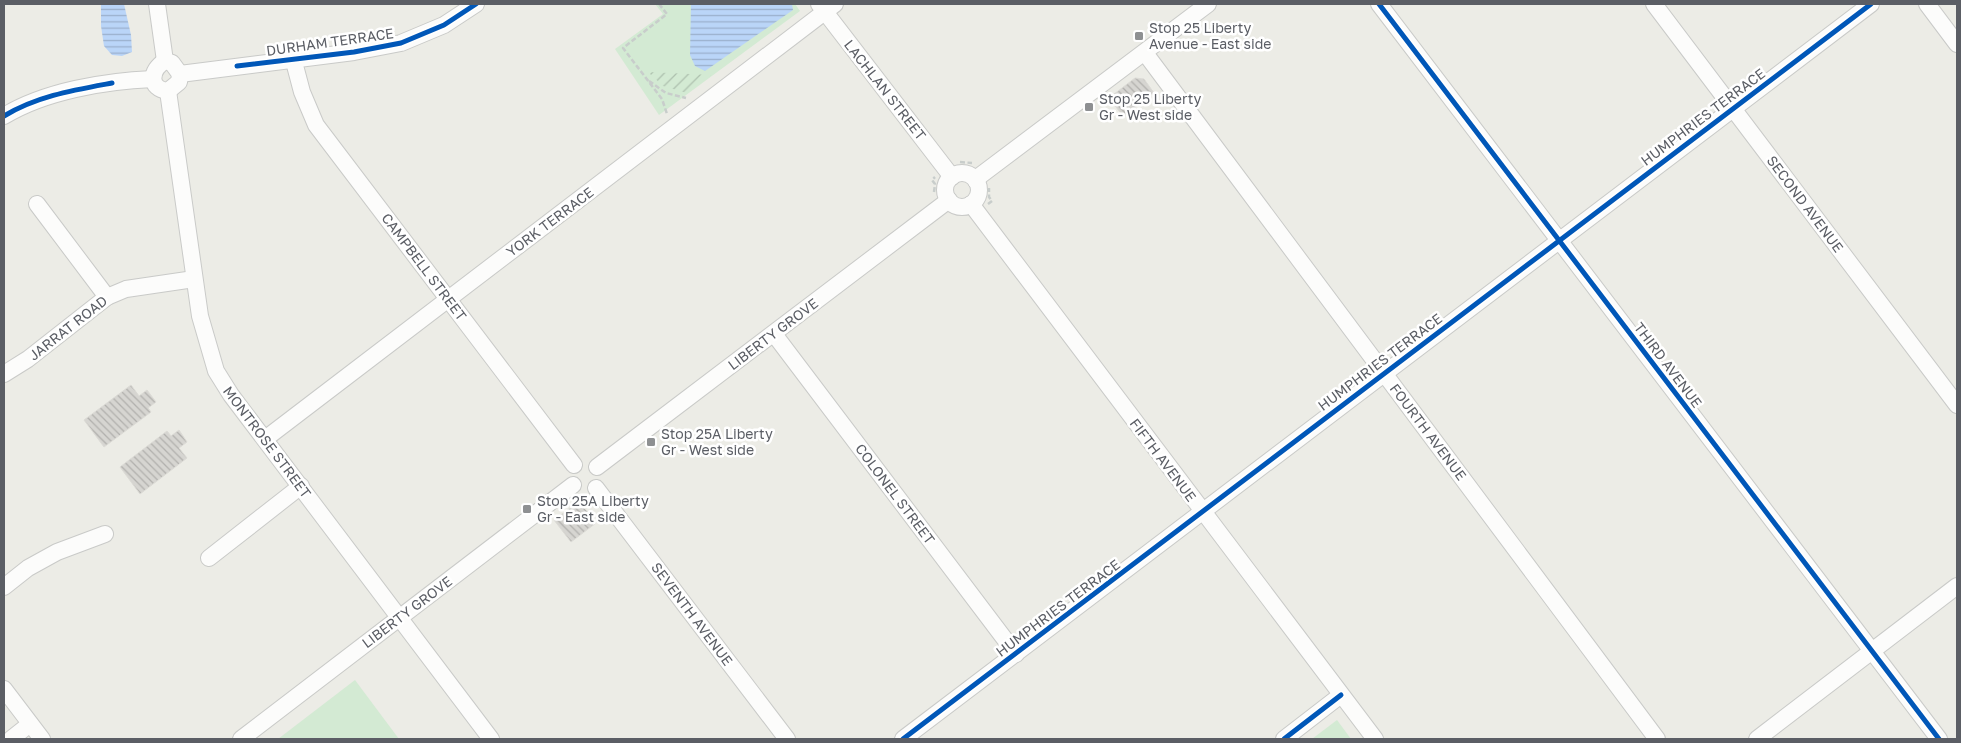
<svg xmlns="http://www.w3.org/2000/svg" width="1961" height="743" viewBox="0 0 1961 743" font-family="'Golos Text',sans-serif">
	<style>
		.park { fill: #d3ead3 }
		.garden { fill: url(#garden-furrows) }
		.water { fill: url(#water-rules) }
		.building { fill: url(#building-back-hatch); stroke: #dcdbd6 }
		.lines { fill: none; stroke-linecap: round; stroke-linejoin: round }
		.minor-casing { stroke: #c9cac8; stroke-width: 18 }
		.path { stroke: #c8cdcb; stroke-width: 2.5; stroke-dasharray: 5 2.5; stroke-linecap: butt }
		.minor { stroke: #fcfcfb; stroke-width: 16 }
		.cycleway-casing { stroke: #fff; stroke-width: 8 }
		.cycleway { stroke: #0057b8; stroke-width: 5 }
		.poi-dot { fill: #8e9092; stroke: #fff; stroke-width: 2 }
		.labels { text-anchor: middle; stroke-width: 5; stroke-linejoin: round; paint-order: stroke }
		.poi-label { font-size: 14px; fill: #5b5e65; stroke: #fff; text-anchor: start }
		.street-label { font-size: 14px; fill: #5b5e65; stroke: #fff }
	</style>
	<defs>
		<pattern id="garden-furrows" width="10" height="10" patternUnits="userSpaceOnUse" patternTransform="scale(1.25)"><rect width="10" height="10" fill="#d3ead3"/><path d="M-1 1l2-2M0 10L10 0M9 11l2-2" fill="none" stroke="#aec1af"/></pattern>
		<pattern id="water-rules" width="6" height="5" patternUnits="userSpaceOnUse" patternTransform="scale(1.25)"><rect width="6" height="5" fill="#bad5f8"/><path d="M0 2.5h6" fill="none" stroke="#9ab0cc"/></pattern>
		<pattern id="building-back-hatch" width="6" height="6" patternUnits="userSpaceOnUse" patternTransform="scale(1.25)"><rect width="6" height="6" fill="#d6d5d1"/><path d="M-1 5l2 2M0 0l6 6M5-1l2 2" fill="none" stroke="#b1b0ad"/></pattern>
	</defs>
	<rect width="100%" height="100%" fill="#ecece6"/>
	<g class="park">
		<path d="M655,4H795L800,11L659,115L615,49L663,14Z"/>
		<path d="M355,680L399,739H278Z"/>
		<path d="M1337,720L1351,739H1312Z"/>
	</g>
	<path class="garden" d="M648,72L711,75L687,93L663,86Z"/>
	<g class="water">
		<path d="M101,4H124L131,35L132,52L122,56L112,55L104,46L101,26Z"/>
		<path d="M691,4H792L793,10L705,71L695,66L690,55Z"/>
	</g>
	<g class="building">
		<path d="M1135,78L1144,79L1154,93L1123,116L1109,98Z"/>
		<path d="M131,385L139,396L147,390L156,402L148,408L151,412L104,447L84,420Z"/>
		<path d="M179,430L187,442L179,448L187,458L140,494L120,467L167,431L171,436Z"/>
		<path d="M574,505L583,506L596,523L571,542L554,520Z"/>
	</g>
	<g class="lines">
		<g class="minor-casing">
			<g id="minor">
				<path d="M157,4L165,61"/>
				<path d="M819,4L952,177"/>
				<path d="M1379,4L1939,739"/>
				<path d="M1654,4L1957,405"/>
				<path d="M1927,4L1957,44"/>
				<path d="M1145,53L1657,739"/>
				<path d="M293,58L302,92L316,125L574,465"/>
				<path d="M165,61L172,63L180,74L179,82L168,91C148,89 150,70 165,61Z"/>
				<path d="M180,74L354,52L401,43L444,25L476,4"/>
				<path d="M168,91L200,316L216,371L231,395L491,739"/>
				<path d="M4,116C45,91 105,81 153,79"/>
				<circle cx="962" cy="190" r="17"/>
				<path d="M976,181L981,175L1208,4"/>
				<path d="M37,204L107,297"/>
				<path d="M971,204L1375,739"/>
				<path d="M774,334L1016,654"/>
				<path d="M4,374L28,359L107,297L126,289L194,279"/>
				<path d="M265,439L835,4"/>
				<path d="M597,467L949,200"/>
				<path d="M596,488L787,739"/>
				<path d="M209,558L301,486"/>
				<path d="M4,587L28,568L57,552L105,534"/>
				<path d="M4,689L42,739"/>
				<path d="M11,739L30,724"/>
				<path d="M241,739L573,485"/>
				<path d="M903,739L1871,4"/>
				<path d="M1284,739L1341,695"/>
				<path d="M1757,739L1957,586"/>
			</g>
		</g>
		<g class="path">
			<path d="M659,4L667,14L623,48L662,99L667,114"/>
			<path d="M649,81L666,93L686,98"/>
			<path d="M960,162L972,163"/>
			<path d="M934,192L935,184L932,180L935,177"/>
			<path d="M988,204L992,201L989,197V188"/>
		</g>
		<use href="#minor" class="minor"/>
		<g class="cycleway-casing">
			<g id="cycleway">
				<path d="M1379,4L1939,739"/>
				<path d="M237,66L354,52L401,43L444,25L476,4"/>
				<path d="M4,116C37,96 74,90 112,83"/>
				<path d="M903,739L1871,4"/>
				<path d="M1284,739L1341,695"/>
			</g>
		</g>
		<use href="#cycleway" class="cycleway"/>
	</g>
	<g class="poi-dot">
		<rect x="1134" y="31" width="10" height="10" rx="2.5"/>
		<rect x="1084" y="102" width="10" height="10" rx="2.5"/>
		<rect x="646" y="437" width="10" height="10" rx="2.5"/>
		<rect x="522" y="504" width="10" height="10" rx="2.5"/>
	</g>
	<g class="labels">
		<g class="poi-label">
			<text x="1149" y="33">Stop 25 Liberty<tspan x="1149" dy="16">Avenue - East side</tspan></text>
			<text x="1099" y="104">Stop 25 Liberty<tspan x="1099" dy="16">Gr - West side</tspan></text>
			<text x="661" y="439">Stop 25A Liberty<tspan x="661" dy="16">Gr - West side</tspan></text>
			<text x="537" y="506">Stop 25A Liberty<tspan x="537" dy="16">Gr - East side</tspan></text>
		</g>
		<g class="street-label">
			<text transform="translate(330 42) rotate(-8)" y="5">DURHAM TERRACE</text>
			<text transform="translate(885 90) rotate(52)" y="5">LACHLAN STREET</text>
			<text transform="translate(1703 117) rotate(-37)" y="5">HUMPHRIES TERRACE</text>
			<text transform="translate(1805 204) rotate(53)" y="5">SECOND AVENUE</text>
			<text transform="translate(550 222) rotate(-37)" y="5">YORK TERRACE</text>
			<text transform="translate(424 267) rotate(53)" y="5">CAMPBELL STREET</text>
			<text transform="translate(68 328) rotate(-38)" y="5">JARRAT ROAD</text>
			<text transform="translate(773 334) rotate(-37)" y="5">LIBERTY GROVE</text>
			<text transform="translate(1380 362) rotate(-37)" y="5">HUMPHRIES TERRACE</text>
			<text transform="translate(1668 365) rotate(53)" y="5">THIRD AVENUE</text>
			<text transform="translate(1428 432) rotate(53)" y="5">FOURTH AVENUE</text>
			<text transform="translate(267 442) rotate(53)" y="5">MONTROSE STREET</text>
			<text transform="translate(1163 460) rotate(53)" y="5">FIFTH AVENUE</text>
			<text transform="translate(895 494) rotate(53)" y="5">COLONEL STREET</text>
			<text transform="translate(1058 608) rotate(-37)" y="5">HUMPHRIES TERRACE</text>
			<text transform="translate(407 612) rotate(-37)" y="5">LIBERTY GROVE</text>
			<text transform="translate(692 614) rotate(53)" y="5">SEVENTH AVENUE</text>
		</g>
	</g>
	<rect width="1961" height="743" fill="none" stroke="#5b5e65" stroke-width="10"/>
</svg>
